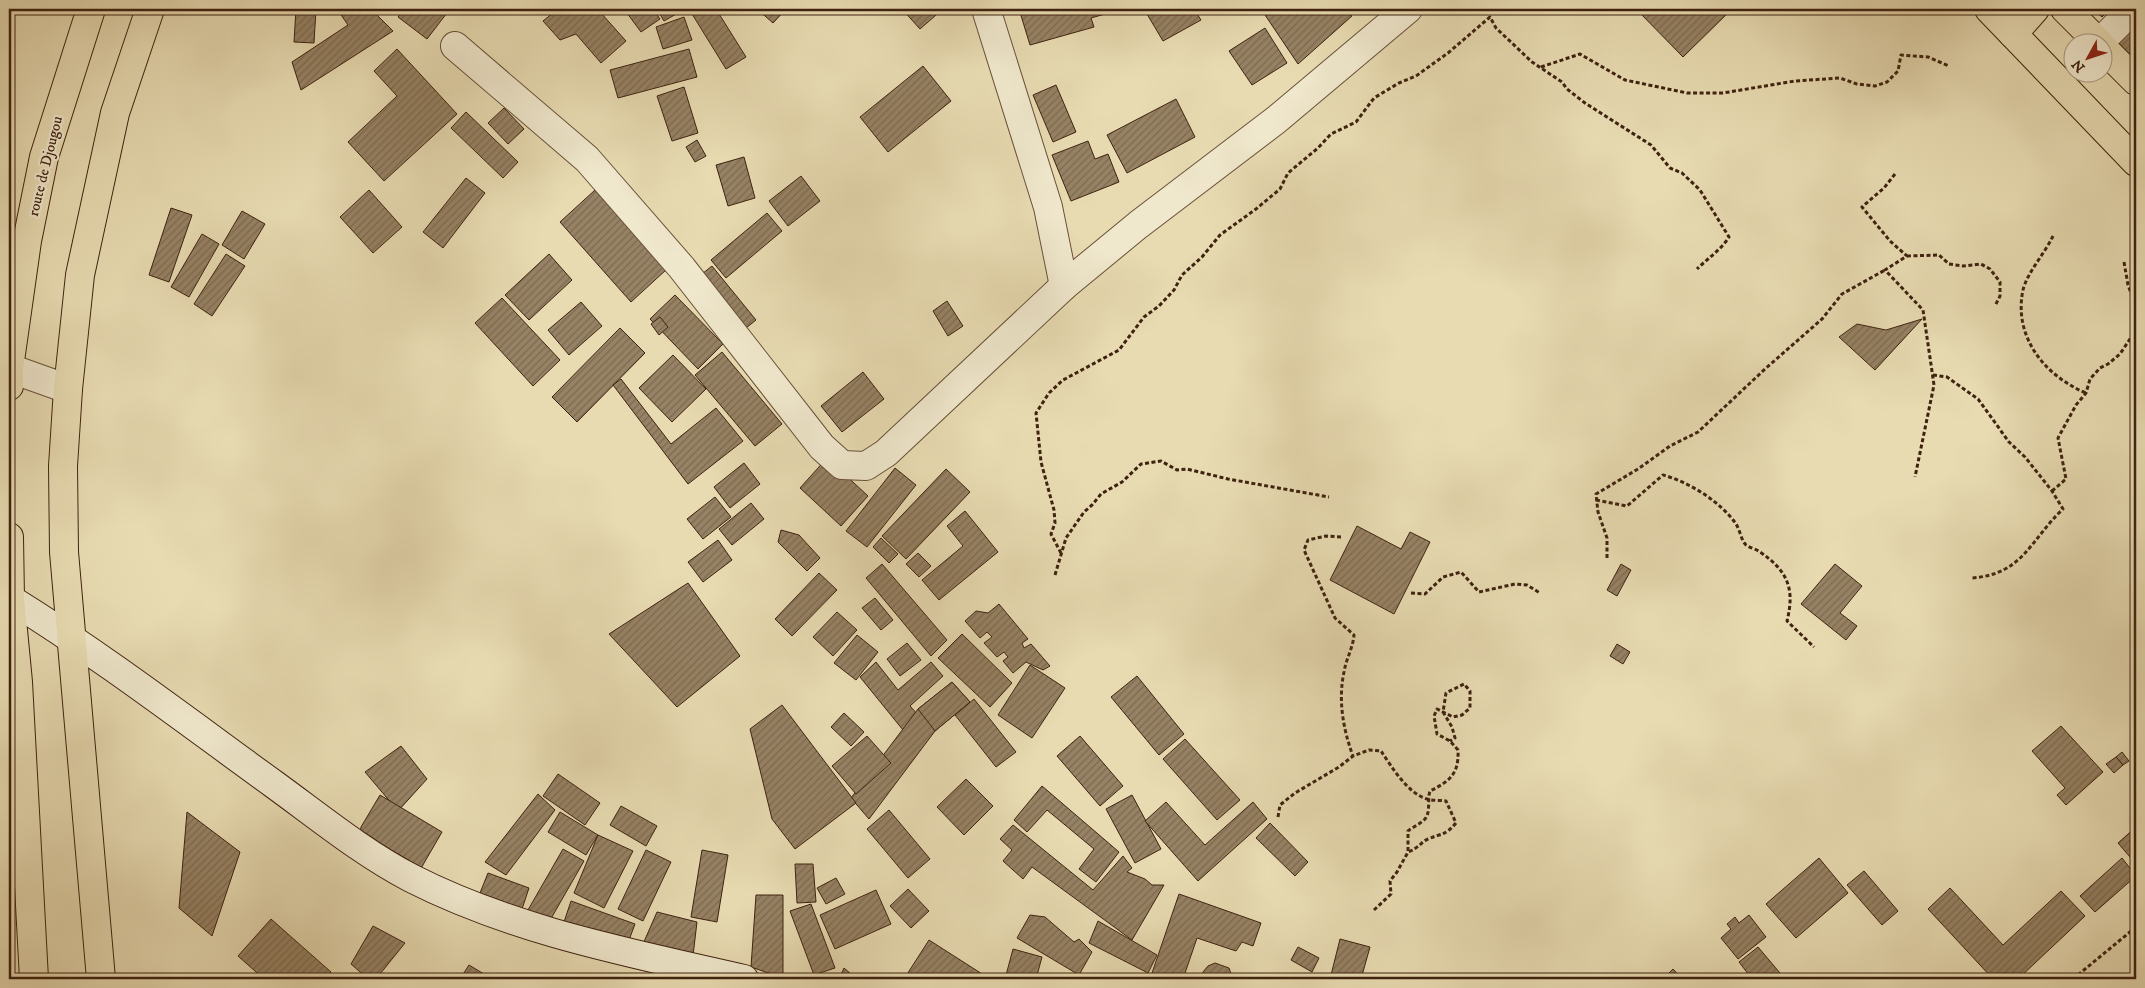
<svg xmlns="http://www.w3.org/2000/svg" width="2145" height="988" viewBox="0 0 2145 988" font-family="'IM FELL DW Pica',serif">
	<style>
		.building { fill: url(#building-hatch); stroke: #3e220f }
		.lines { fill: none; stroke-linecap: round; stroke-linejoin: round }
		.minor-casing { stroke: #685038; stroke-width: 30 }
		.secondary-casing { stroke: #3e220f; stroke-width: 30 }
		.primary-casing { stroke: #3e220f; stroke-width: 30 }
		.trunk-casing { stroke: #3e220f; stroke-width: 30 }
		.path { stroke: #3e220f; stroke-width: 3; stroke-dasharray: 4 2.5; stroke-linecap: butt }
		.minor { stroke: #f0e8cd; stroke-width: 28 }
		.secondary { stroke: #f0e8cd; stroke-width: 28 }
		.primary { stroke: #e8dbb2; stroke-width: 28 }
		.trunk { stroke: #e8dbb2; stroke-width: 28 }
		.labels { text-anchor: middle; stroke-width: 4.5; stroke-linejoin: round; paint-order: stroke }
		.street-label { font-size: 15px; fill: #3e220f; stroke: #f0e8cd }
	</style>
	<defs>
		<pattern id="building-hatch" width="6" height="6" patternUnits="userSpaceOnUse" patternTransform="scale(1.25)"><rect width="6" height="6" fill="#968264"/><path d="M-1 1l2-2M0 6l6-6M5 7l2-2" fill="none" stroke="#7c6a51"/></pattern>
	</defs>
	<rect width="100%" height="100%" fill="#e8dbb2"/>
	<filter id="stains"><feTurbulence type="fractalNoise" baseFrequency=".004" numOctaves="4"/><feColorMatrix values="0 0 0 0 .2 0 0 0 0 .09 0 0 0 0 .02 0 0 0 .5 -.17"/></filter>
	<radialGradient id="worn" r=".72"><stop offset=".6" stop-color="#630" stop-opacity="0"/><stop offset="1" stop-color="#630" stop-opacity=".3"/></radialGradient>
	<g class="building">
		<path d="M296,9H316L314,43L294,42Z"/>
		<path d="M337,9H371L393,31L301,90L292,62L348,25Z"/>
		<path d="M390,9H400L396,14Z"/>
		<path d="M404,9H450L427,39L398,17Z"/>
		<path d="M558,9H606L601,13L626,41L601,63L576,34L560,40L543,21Z"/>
		<path d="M624,9H653L660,19L641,32Z"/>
		<path d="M657,9H685L664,21Z"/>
		<path d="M689,9H716L746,57L726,69Z"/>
		<path d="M757,9H786L773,23Z"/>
		<path d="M902,9H943L920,29Z"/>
		<path d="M1019,9H1103L1105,14L1091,18L1094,27L1030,45Z"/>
		<path d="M1144,9H1194L1201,20L1163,41Z"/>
		<path d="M1261,9H1344L1352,16L1298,64Z"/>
		<path d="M1643,9H1732L1683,57L1639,12Z"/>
		<path d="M2093,9H2110L2102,17Z"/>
		<path d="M684,17L692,40L663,49L656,27Z"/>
		<path d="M2136,18V53L2126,61L2107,35Z"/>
		<path d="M1265,28L1287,63L1252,85L1229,51Z"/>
		<path d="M397,49L457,114L384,181L348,142L397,96L374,71Z"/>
		<path d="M689,49L697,77L618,98L610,70Z"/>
		<path d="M923,66L951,101L888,152L860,117Z"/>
		<path d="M1056,85L1076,132L1053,142L1033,95Z"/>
		<path d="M684,87L698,133L672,141L657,96Z"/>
		<path d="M1176,99L1195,137L1127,173L1107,135Z"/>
		<path d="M504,108L524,129L508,144L488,123Z"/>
		<path d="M466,112L518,162L503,178L451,128Z"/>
		<path d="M697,140L706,156L695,162L686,147Z"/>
		<path d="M1088,141L1095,159L1108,154L1119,182L1071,201L1052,155Z"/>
		<path d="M744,157L755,198L728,206L716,165Z"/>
		<path d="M801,176L820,201L788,226L769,201Z"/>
		<path d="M466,178L485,193L443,248L423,232Z"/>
		<path d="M369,190L402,227L373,253L340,217Z"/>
		<path d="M595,190L667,269L631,302L560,222Z"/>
		<path d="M171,208L192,215L169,282L149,275Z"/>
		<path d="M242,211L265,224L244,259L222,245Z"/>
		<path d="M767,213L782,231L726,278L711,260Z"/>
		<path d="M202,234L219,244L189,297L171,287Z"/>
		<path d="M226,254L245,266L212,316L194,304Z"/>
		<path d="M549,254L572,280L529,320L505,295Z"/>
		<path d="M712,266L756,320L741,332L697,278Z"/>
		<path d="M675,295L723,344L698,369L650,319Z"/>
		<path d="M502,298L560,360L533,386L475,323Z"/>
		<path d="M947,301L963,326L948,336L933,311Z"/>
		<path d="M581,302L602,326L569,355L548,330Z"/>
		<path d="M660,317L668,327L659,335L651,324Z"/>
		<path d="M1922,319L1875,370L1839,337L1857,324L1886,330Z"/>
		<path d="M620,328L645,353L577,422L552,397Z"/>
		<path d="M722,352L782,424L755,446L695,375Z"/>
		<path d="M673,355L706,389L672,422L639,388Z"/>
		<path d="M863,372L884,399L842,432L821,406Z"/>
		<path d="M621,379L671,444L716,408L743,441L688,484L613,385Z"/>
		<path d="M827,458L868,496L841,526L800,488Z"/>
		<path d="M744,463L760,484L730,508L714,487Z"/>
		<path d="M895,468L916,485L867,547L846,531Z"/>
		<path d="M946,469L970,492L906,559L882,536Z"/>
		<path d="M715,497L731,517L703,539L687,519Z"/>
		<path d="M751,503L764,519L732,545L719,529Z"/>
		<path d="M965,511L998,552L939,600L922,580L963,546L947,526Z"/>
		<path d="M1357,526L1401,549L1410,532L1430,542L1394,614L1330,580Z"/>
		<path d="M781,530L799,535L820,558L807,571L778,542Z"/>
		<path d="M881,538L898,554L889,563L873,547Z"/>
		<path d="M718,540L732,560L703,582L688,562Z"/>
		<path d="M918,553L931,566L919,577L906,564Z"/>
		<path d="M882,564L947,640L931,656L866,578Z"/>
		<path d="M1621,564L1631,570L1617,596L1607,590Z"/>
		<path d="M1835,564L1862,586L1840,613L1857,626L1846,640L1801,604Z"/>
		<path d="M819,573L837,590L792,636L775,619Z"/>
		<path d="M688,583L740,656L677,707L609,634Z"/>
		<path d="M875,598L893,620L881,630L862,608Z"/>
		<path d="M999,604L1028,639L1022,643L1024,648L1031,644L1050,666L1043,670L1026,662L1013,673L1003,661L1008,657L1004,652L997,657L984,643L992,637L987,632L980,638L965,621L976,611L988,613Z"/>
		<path d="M837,612L857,630L833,656L813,637Z"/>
		<path d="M962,634L1012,683L990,707L938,658Z"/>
		<path d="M857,635L878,652L856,680L834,663Z"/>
		<path d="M907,643L921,660L900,676L887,659Z"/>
		<path d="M1617,644L1630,652L1623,664L1610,656Z"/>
		<path d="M876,662L898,690L931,662L943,676L910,706L919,716L903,730L860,677Z"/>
		<path d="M1030,665L1065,688L1032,738L998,715Z"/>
		<path d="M1137,676L1184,734L1159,755L1111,697Z"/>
		<path d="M952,682L970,702L935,731L869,819L851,798L918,709Z"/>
		<path d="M952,682L970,702L935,731L918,709Z"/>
		<path d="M974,699L1016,752L996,767L955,715Z"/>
		<path d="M782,705L856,803L795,849L772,819L750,729Z"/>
		<path d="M844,713L864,732L851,746L831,727Z"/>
		<path d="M2061,726L2103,772L2066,805L2057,795L2065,788L2032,751Z"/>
		<path d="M867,736L891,763L856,794L832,766Z"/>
		<path d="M1080,736L1123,786L1100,806L1057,756Z"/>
		<path d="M1185,739L1240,800L1217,820L1163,759Z"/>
		<path d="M401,746L427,779L398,811L365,772Z"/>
		<path d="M2122,752L2129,761L2123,765L2116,757Z"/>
		<path d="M2116,757L2123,765L2114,773L2106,764Z"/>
		<path d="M558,774L600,803L585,825L543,796Z"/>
		<path d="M966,779L993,806L964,835L937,807Z"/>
		<path d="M1042,786L1119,852L1096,882L1079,869L1094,849L1047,810L1027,832L1014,820Z"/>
		<path d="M538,794L555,810L506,875L485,862Z"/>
		<path d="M380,795L442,832L420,870L359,841L361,827Z"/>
		<path d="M1132,795L1161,849L1135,863L1106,809Z"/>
		<path d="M1166,802L1205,845L1253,802L1267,819L1198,881L1145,821Z"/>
		<path d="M621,806L657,826L646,846L610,825Z"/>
		<path d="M889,810L930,859L908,878L867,829Z"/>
		<path d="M187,812L240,852L212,936L179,908Z"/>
		<path d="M560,812L598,835L586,855L548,832Z"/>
		<path d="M1270,823L1308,862L1295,876L1256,838Z"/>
		<path d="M1013,825L1093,890L1123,856L1132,868L1127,872L1145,879L1152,885H1164L1132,940L1032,867L1023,879L1003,861L1012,850L1000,839Z"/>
		<path d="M2136,827V864L2118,843Z"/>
		<path d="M598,835L633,851L604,908L574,893Z"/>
		<path d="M563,849L584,861L549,922L528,910Z"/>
		<path d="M646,850L671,862L643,921L618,909Z"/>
		<path d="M702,850L728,855L717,922L691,917Z"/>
		<path d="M1819,858L1848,893L1796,938L1766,904Z"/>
		<path d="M2122,858L2136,876L2095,912L2080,896Z"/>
		<path d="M795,864H813L816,902L797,903Z"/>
		<path d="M1864,871L1898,911L1882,925L1847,885Z"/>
		<path d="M488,873L529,888L522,909L480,893Z"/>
		<path d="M836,878L845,894L826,904L817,888Z"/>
		<path d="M1950,888L2003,945L2061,891L2085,916L2018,979H1993L1928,909Z"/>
		<path d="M908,889L929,911L911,928L890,906Z"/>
		<path d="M876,890L891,924L835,949L820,915Z"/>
		<path d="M1179,894L1261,923L1253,946L1242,942L1236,951L1197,938L1183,979H1150Z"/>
		<path d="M756,895H783V978L751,967Z"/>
		<path d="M571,901L635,924L626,948L563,925Z"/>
		<path d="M811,904L835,968L814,975L790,911Z"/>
		<path d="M657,912L697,922L692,964L643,944Z"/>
		<path d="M1030,915L1045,917L1074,942L1079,939L1092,952L1079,975L1017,938Z"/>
		<path d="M1749,915L1766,937L1738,959L1721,938L1731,929L1727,924L1735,917L1739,923Z"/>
		<path d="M271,919L331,972L325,979H264L238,956Z"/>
		<path d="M1098,921L1157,955L1148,973L1089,943Z"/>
		<path d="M373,926L405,943L376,979H368L351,964Z"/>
		<path d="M1340,939L1370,947L1361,979H1330Z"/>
		<path d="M929,940L990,979H904Z"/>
		<path d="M1298,947L1319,958L1312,972L1291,960Z"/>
		<path d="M1758,947L1785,979H1752L1739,962Z"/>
		<path d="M1013,949L1042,957L1036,979H1005Z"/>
		<path d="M1215,963L1229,968L1233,979H1202L1203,972L1208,966Z"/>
		<path d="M469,965L489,977L487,979H460Z"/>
		<path d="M844,968L857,979H839Z"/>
		<path d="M1673,969L1682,979H1663Z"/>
	</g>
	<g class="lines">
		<g class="minor-casing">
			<g id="minor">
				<path d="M986,9L1048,207L1064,286"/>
				<path d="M2100,42L2133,9"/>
				<path d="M455,46L587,159L682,268L822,447L842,465L866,466L886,453L1064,286L1138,225L1276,120L1408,9"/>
				<path d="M9,368L68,389"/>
			</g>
		</g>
		<g class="secondary-casing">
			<path id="secondary" d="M10,599C102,656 188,722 275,785C319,817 363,853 411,878C515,931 631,953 744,979"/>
		</g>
		<g class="primary-casing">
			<g id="primary">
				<path d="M1989,9L2136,162"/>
				<path d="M2065,9L2098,42"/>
				<path d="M2013,34L2035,9"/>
				<path d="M2102,47L2136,81"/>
			</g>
		</g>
		<g class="trunk-casing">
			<g id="trunk">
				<path d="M9,386V368L27,241L44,157L91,9"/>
				<path d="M9,537L10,599L18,682L34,979"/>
				<path d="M101,979L64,552L63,466L68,389L80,275L115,113L150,9"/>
			</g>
		</g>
		<g class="path">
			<path d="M1541,67L1580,54L1625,80L1687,93H1723L1795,81L1840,78L1857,84L1875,86L1887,82L1898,71L1901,55L1928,57L1949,66"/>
			<path d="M1895,174L1884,188L1862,207L1890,241L1907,256L1885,270L1923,310L1934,385L1915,477"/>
			<path d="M2053,236C2045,253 2027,273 2023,290C2013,337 2045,376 2086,393"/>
			<path d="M1907,256L1939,255L1949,264L1963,266L1981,264L1990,269L2000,282V296L1995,306"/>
			<path d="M2124,262L2128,285L2136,306"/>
			<path d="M1933,375L1947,377L1978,399L2009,442L2025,457L2052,491L2063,509C2030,540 2023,575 1971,578"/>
			<path d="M2052,491L2066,479L2058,438L2076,405L2086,393L2090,379L2100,368L2108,364L2120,354L2136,330"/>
			<path d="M1596,500L1627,506L1663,475C1689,482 1721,502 1736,524C1740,530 1741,540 1746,545C1750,548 1756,549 1760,552C1788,571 1795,589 1787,621L1814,647"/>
			<path d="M1341,537L1326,536L1308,540L1304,550L1335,618L1354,635C1353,648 1346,659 1344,672C1338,700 1343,729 1353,756"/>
			<path d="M1061,553L1051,534L1055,523L1054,510L1041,462L1036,413L1049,393L1063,380L1119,350L1144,317L1159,306L1174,290L1182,275L1202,257L1220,235L1256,209L1280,189L1288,173L1318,148L1331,134L1356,122L1374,98L1399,83L1416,76L1448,53L1490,17L1496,28L1532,62L1562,82L1567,89L1585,103L1651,145L1670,168L1682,173L1700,190L1729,237C1721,250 1708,258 1697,269"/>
			<path d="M1607,558V538L1598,512L1596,494L1638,469L1670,446L1698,432L1765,369L1822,319L1842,294L1885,270"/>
			<path d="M1055,575L1066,538L1084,512L1092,505L1101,494L1122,482L1141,464L1161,461L1177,470L1187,469L1228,479L1329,497"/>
			<path d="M1411,593L1425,594L1443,577L1461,572L1479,592L1515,584L1527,585L1540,593"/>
			<path d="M1278,817L1280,805L1295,793L1339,767L1353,756L1369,750L1381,751C1392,767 1407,793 1427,799C1432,801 1440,800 1446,801L1456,823C1445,836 1442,833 1428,839C1421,842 1419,848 1408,852"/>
			<path d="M1374,910L1391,894L1390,881L1397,872L1408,852V831C1413,827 1420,824 1425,819C1431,812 1427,799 1430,791C1450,781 1459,774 1458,750L1450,741L1437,734L1434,716L1437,709L1453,717L1462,715L1470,708V691L1464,684L1446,693L1443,712L1452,727L1455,738L1450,741"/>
			<path d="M2073,979L2136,927"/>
		</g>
		<use href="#minor" class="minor"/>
		<use href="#secondary" class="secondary"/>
		<use href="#primary" class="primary"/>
		<use href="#trunk" class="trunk"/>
	</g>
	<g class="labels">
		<g class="street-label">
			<text transform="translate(45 166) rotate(-76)" y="5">route de Djougou</text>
		</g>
	</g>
	<rect width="2145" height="988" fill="none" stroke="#e8dbb2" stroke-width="30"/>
	<rect x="10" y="10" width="2125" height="968" fill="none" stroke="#3e220f" stroke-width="2.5"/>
	<rect x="15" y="15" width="2115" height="958" fill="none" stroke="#3e220f"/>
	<g transform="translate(2088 58) rotate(230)"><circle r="24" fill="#f0e8cd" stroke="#a99981"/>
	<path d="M0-4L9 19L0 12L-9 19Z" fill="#8f2418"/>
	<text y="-8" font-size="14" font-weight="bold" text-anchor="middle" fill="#3e220f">N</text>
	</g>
	<rect width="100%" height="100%" filter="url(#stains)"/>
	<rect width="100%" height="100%" fill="url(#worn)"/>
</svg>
